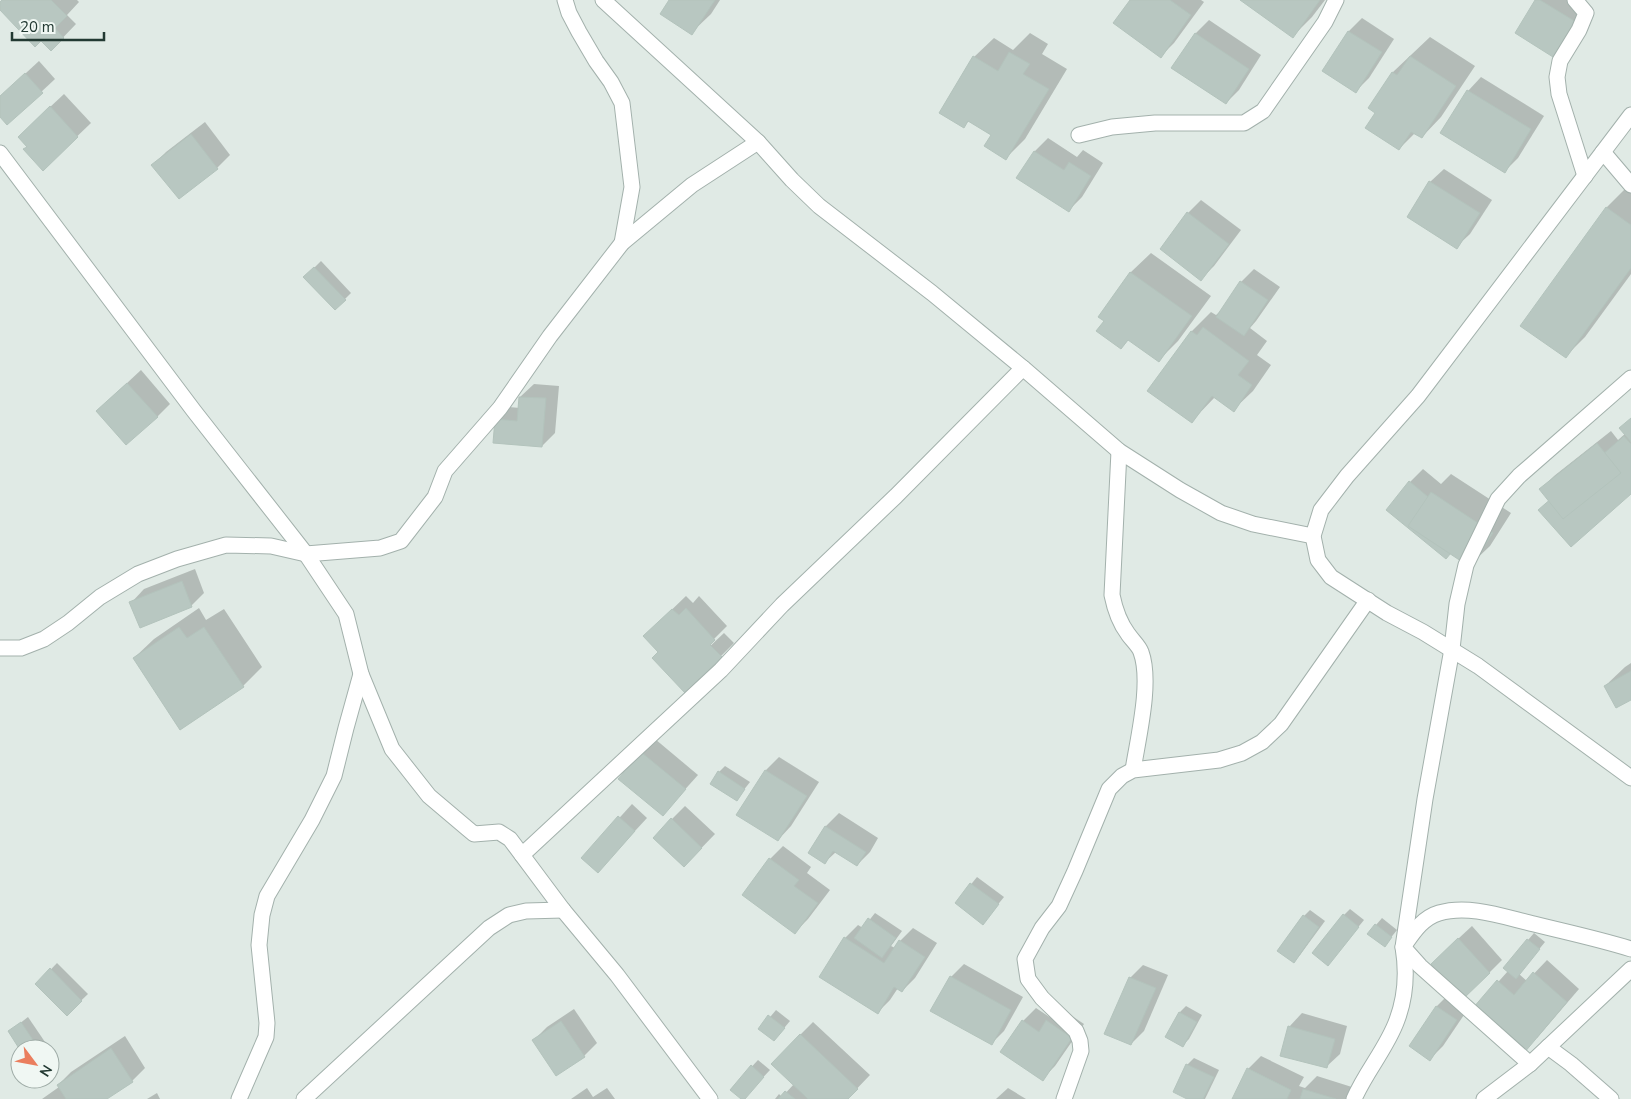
<svg xmlns="http://www.w3.org/2000/svg" width="1631" height="1099" viewBox="0 0 1631 1099" font-family="'Nunito Sans',sans-serif">
	<style>
		.shadow { fill: #0003 }
		.building { fill: #b8c7c1; stroke: #b3c3bc }
		.lines { fill: none; stroke-linecap: round; stroke-linejoin: round }
		.lane-casing { stroke: #a3b1ac; stroke-width: 17 }
		.street-casing { stroke: #a3b1ac; stroke-width: 17 }
		.lane { stroke: #fff; stroke-width: 15 }
		.street { stroke: #fff; stroke-width: 15 }
	</style>
	<rect width="100%" height="100%" fill="#e0eae5"/>
	<g class="shadow">
		<path d="M4,0H77L79,2L67,15L76,24L52,49L0,9V4Z"/>
		<path d="M670,0H720L711,14L691,33Z"/>
		<path d="M1132,0H1201L1204,2L1174,43L1161,56Z"/>
		<path d="M1242,0H1325L1312,17L1293,36Z"/>
		<path d="M1537,0H1575L1588,8L1566,42L1553,56Z"/>
		<path d="M1362,18L1394,39L1369,78L1356,91L1324,70L1349,31Z"/>
		<path d="M1209,20L1261,55L1239,90L1226,103L1173,68L1196,33Z"/>
		<path d="M1030,33L1048,44L1042,54L1067,69L1025,139L1006,158L992,135L969,121L963,126L974,57L994,38L1013,50Z"/>
		<path d="M1430,37L1475,66L1441,117L1422,137L1415,133L1399,149L1377,112L1370,108L1393,72Z"/>
		<path d="M39,61L55,79L7,124L0,115V97Z"/>
		<path d="M1481,77L1544,116L1518,158L1505,171L1468,91Z"/>
		<path d="M64,94L91,123L43,169L28,147L32,124Z"/>
		<path d="M205,122L230,155L217,168L153,165L166,152Z"/>
		<path d="M1048,138L1077,157L1083,150L1103,163L1082,197L1069,210L1018,178L1035,151Z"/>
		<path d="M1444,169L1492,200L1470,234L1456,247L1430,182Z"/>
		<path d="M1626,188L1631,192V274L1585,337L1565,357L1606,208Z"/>
		<path d="M1201,200L1241,230L1214,266L1201,279L1161,249L1188,213Z"/>
		<path d="M1151,253L1211,296L1178,341L1159,360L1129,339L1121,348L1106,321L1100,316L1131,272Z"/>
		<path d="M321,261L351,293L335,309L304,278Z"/>
		<path d="M1254,269L1280,287L1256,321L1250,328L1267,341L1257,355L1271,365L1253,391L1233,410L1215,397L1192,421L1149,391L1192,331L1211,312L1216,315L1223,309L1241,282Z"/>
		<path d="M141,370L170,404L157,417L97,411Z"/>
		<path d="M534,384L559,386L555,433L542,446L496,420L509,407L520,408V397Z"/>
		<path d="M1631,418V493L1550,501L1541,489L1554,476L1611,431L1618,440L1626,433Z"/>
		<path d="M1423,469L1441,484L1451,474L1511,513L1490,546L1470,565L1410,482Z"/>
		<path d="M195,569L204,593L191,606L131,603L144,589Z"/>
		<path d="M686,596L693,603L699,596L727,626L705,648L706,650L724,633L734,643L721,656L660,652L658,623Z"/>
		<path d="M199,608L206,620L224,609L262,667L243,686L134,658L154,639Z"/>
		<path d="M1631,663V698L1605,686L1625,667Z"/>
		<path d="M655,739L698,775L663,814L620,779Z"/>
		<path d="M779,757L819,782L791,826L778,840L738,815L766,770Z"/>
		<path d="M725,766L750,782L736,800L719,772Z"/>
		<path d="M632,804L647,818L610,858H583Z"/>
		<path d="M685,806L715,834L684,866L672,819Z"/>
		<path d="M839,813L878,838L870,852L857,865L836,852L825,862L826,826Z"/>
		<path d="M783,846L811,867L807,873L830,890L808,919L795,932L770,859Z"/>
		<path d="M977,877L1004,897L983,923L956,903Z"/>
		<path d="M1350,909L1364,920L1328,964L1344,915Z"/>
		<path d="M1310,910L1325,921L1300,955L1293,961L1304,916Z"/>
		<path d="M875,913L902,931L891,946L895,948L900,941L913,928L937,943L915,978L902,991L898,988L890,1000L877,1013L845,938L858,925L863,928Z"/>
		<path d="M1382,918L1397,930L1385,945L1376,925Z"/>
		<path d="M1472,926L1502,960L1489,973L1445,951Z"/>
		<path d="M1534,933L1545,942L1519,974L1527,981L1547,960L1579,989L1537,1038L1475,1008L1508,971L1504,968Z"/>
		<path d="M57,963L88,994L67,1014L37,984Z"/>
		<path d="M964,964L1023,997L1004,1031L991,1044L951,977Z"/>
		<path d="M1143,965L1168,975L1144,1031L1131,1044L1130,978Z"/>
		<path d="M1450,993L1470,1006L1443,1046L1430,1059L1411,1046L1437,1006Z"/>
		<path d="M1186,1006L1202,1015L1189,1039L1183,1045L1167,1036L1180,1012Z"/>
		<path d="M1036,1008L1051,1018L1060,1008L1084,1024L1055,1066L1042,1079L1023,1021Z"/>
		<path d="M574,1009L597,1043L584,1056L534,1040L547,1027Z"/>
		<path d="M776,1010L790,1021L774,1040L760,1029Z"/>
		<path d="M1302,1013L1347,1026L1340,1054L1326,1067L1289,1027Z"/>
		<path d="M28,1017L45,1042L38,1049L10,1031Z"/>
		<path d="M813,1022L870,1075L847,1099H775L779,1094L782,1097L794,1084L800,1035Z"/>
		<path d="M125,1036L145,1068L132,1081L104,1099H42L59,1087L58,1085L71,1072Z"/>
		<path d="M1261,1056L1304,1077L1299,1086L1305,1088L1317,1076L1355,1088L1351,1099H1233L1248,1069Z"/>
		<path d="M1194,1058L1219,1070L1205,1099H1190L1175,1092L1187,1065Z"/>
		<path d="M758,1060L770,1070L743,1099L731,1089Z"/>
		<path d="M587,1088L593,1097L607,1088L615,1099H571Z"/>
		<path d="M1008,1088L1026,1099H996Z"/>
		<path d="M157,1093L160,1099H147Z"/>
	</g>
	<g class="building">
		<path d="M2,0H51L67,16L55,28L64,38L51,51L41,41L35,47L0,10V2Z"/>
		<path d="M669,0H715L692,35L660,14Z"/>
		<path d="M1130,0H1170L1191,15L1161,58L1113,23Z"/>
		<path d="M1240,0H1320L1293,38Z"/>
		<path d="M1535,0H1540L1576,22L1553,57L1515,33Z"/>
		<path d="M1348,31L1382,52L1356,93L1322,71Z"/>
		<path d="M1195,33L1249,69L1226,104L1171,68Z"/>
		<path d="M1009,52L1030,64L1023,74L1049,89L1006,160L984,146L991,135L968,121L964,128L939,113L973,56L998,71Z"/>
		<path d="M1410,56L1456,86L1422,138L1411,132L1399,150L1365,128L1375,113L1368,108L1392,72L1397,75Z"/>
		<path d="M25,73L43,93L7,125L0,117V96Z"/>
		<path d="M1467,90L1531,129L1505,173L1440,133Z"/>
		<path d="M50,106L78,137L43,171L23,149L27,147L18,137Z"/>
		<path d="M191,134L218,169L179,199L151,165Z"/>
		<path d="M1034,151L1064,170L1069,162L1091,176L1069,212L1016,178Z"/>
		<path d="M1429,181L1480,213L1457,249L1407,217Z"/>
		<path d="M1606,207L1631,225V268L1566,358L1520,326Z"/>
		<path d="M1187,212L1229,244L1201,281L1160,249Z"/>
		<path d="M314,267L346,300L335,310L303,277Z"/>
		<path d="M1130,272L1192,316L1159,362L1128,340L1121,349L1096,331L1104,321L1098,317Z"/>
		<path d="M1240,281L1268,300L1244,336L1216,317Z"/>
		<path d="M1203,327L1249,361L1238,375L1252,385L1234,412L1212,396L1192,423L1147,391L1191,331L1197,335Z"/>
		<path d="M127,383L158,417L126,445L96,411Z"/>
		<path d="M519,397L546,398L542,447L493,443L495,419L517,421Z"/>
		<path d="M1631,418V442L1619,428Z"/>
		<path d="M1624,436L1631,444V494L1571,547L1538,510Z"/>
		<path d="M1597,443L1621,473L1563,519L1539,489Z"/>
		<path d="M1409,481L1469,531L1446,559L1386,510Z"/>
		<path d="M1431,492L1493,533L1470,567L1408,526Z"/>
		<path d="M182,581L192,607L140,628L129,602Z"/>
		<path d="M686,608L715,640L710,645L722,657L685,693L652,658L658,652L643,636L672,609L679,615Z"/>
		<path d="M179,627L187,638L204,627L244,687L180,730L133,658Z"/>
		<path d="M1631,671V700L1616,708L1604,686Z"/>
		<path d="M641,752L686,789L663,816L618,779Z"/>
		<path d="M765,770L807,796L778,841L736,815Z"/>
		<path d="M718,771L745,789L737,801L710,784Z"/>
		<path d="M618,816L635,831L598,873L581,858Z"/>
		<path d="M671,818L702,848L684,867L653,838Z"/>
		<path d="M825,826L866,852L857,866L833,851L825,864L808,853Z"/>
		<path d="M769,858L799,880L794,886L818,903L795,934L742,895Z"/>
		<path d="M970,883L999,904L983,925L955,903Z"/>
		<path d="M1343,914L1359,927L1328,966L1312,953Z"/>
		<path d="M1303,915L1319,927L1294,963L1277,951Z"/>
		<path d="M868,918L896,938L882,958L854,938Z"/>
		<path d="M1375,924L1392,937L1385,947L1367,934Z"/>
		<path d="M844,937L884,963L899,940L925,957L902,992L894,987L878,1014L819,977Z"/>
		<path d="M1458,938L1490,973L1463,999L1431,964Z"/>
		<path d="M1527,939L1540,949L1516,979L1503,968Z"/>
		<path d="M50,968L82,1001L67,1016L35,984Z"/>
		<path d="M1533,972L1567,1002L1524,1053L1473,1008L1497,980L1514,995Z"/>
		<path d="M950,976L1011,1010L992,1045L930,1011Z"/>
		<path d="M1129,977L1156,988L1131,1045L1104,1034Z"/>
		<path d="M1436,1006L1457,1020L1430,1061L1409,1046Z"/>
		<path d="M1179,1012L1197,1022L1183,1047L1165,1037Z"/>
		<path d="M768,1015L785,1028L774,1041L758,1029Z"/>
		<path d="M1022,1020L1039,1032L1046,1020L1072,1038L1043,1081L1000,1052Z"/>
		<path d="M561,1021L585,1057L556,1076L532,1040Z"/>
		<path d="M21,1022L39,1049L20,1050L8,1031Z"/>
		<path d="M1288,1026L1335,1039L1327,1068L1280,1056Z"/>
		<path d="M800,1034L858,1089L848,1099H808L771,1064Z"/>
		<path d="M111,1048L133,1082L107,1099H66L57,1085Z"/>
		<path d="M1186,1064L1214,1077L1203,1099H1187L1173,1092Z"/>
		<path d="M751,1065L764,1077L745,1099H741L730,1090Z"/>
		<path d="M1247,1068L1291,1090L1287,1099H1232Z"/>
		<path d="M1303,1089L1336,1099H1300Z"/>
		<path d="M785,1091L795,1099H778Z"/>
	</g>
	<g class="lines">
		<g class="lane-casing">
			<g id="lane">
				<path d="M1603,152L1631,185"/>
				<path d="M1452,649L1457,604L1466,565L1498,499L1519,476L1631,378"/>
			</g>
		</g>
		<g class="street-casing">
			<g id="street">
				<path d="M565,0L569,13L579,32L596,61L611,82L622,103L632,187L622,243"/>
				<path d="M603,0L758,142L792,180L819,206L932,293L1023,368L1119,451L1180,490L1221,513L1253,524L1313,536"/>
				<path d="M1575,0L1586,13L1579,30L1560,61L1557,77L1559,94L1585,176"/>
				<path d="M1631,115L1418,396L1347,476L1321,510L1313,536L1318,560L1331,577L1387,613L1423,632L1478,666L1631,778"/>
				<path d="M1079,135L1112,127L1155,123H1244L1263,111L1325,22L1336,0"/>
				<path d="M0,153L194,411L306,554L346,614L361,674L392,749L429,796L468,829L474,834L499,832L510,839L563,910L617,975L710,1099"/>
				<path d="M1119,451L1112,595C1115,610 1119,622 1128,634C1132,640 1139,646 1141,652C1152,682 1138,738 1133,770"/>
				<path d="M0,648H21L44,639L68,623L100,597L138,574L177,559L226,545L271,546L306,554L380,548L401,541L435,497L445,471L500,408L550,336L622,243L692,185L758,142"/>
				<path d="M1452,649L1425,799L1403,947L1420,966L1530,1064"/>
				<path d="M522,855L721,670L782,605L896,496L1023,368"/>
				<path d="M1548,1047L1571,1064L1611,1099"/>
				<path d="M239,1099L266,1037L267,1023L259,945L262,915L267,896L312,820L334,776L346,728L361,674"/>
				<path d="M304,1099L489,928L509,915L526,911L563,910"/>
				<path d="M1064,1099L1081,1051L1080,1041L1076,1031L1042,998L1028,979L1025,959L1042,928L1059,906L1075,871L1109,789L1122,776L1133,770L1219,760L1242,753L1262,742L1281,724L1368,600"/>
				<path d="M1354,1099C1366,1071 1387,1048 1397,1020C1406,996 1407,971 1403,947C1413,933 1422,918 1439,913C1469,904 1504,917 1534,924C1566,932 1599,939 1631,949"/>
				<path d="M1484,1099L1530,1064L1631,969"/>
			</g>
		</g>
		<use href="#lane" class="lane"/>
		<use href="#street" class="street"/>
	</g>
	<g transform="translate(35 1064) rotate(122)"><circle r="24" fill="#f0f7f3" stroke="#9eaba6"/>
	<path d="M0-4L9 19L0 12L-9 19Z" fill="#ea7e5e"/>
	<text y="-8" font-size="14" font-weight="bold" text-anchor="middle" fill="#223932">N</text>
	</g>
	<path d="M12 32v8h92v-8" fill="none" stroke="#223932" stroke-width="2.5"/>
	<text x="20" y="32" font-size="15" fill="#223932" stroke="#f0f7f3" stroke-width="4" paint-order="stroke">20 m</text>
</svg>
